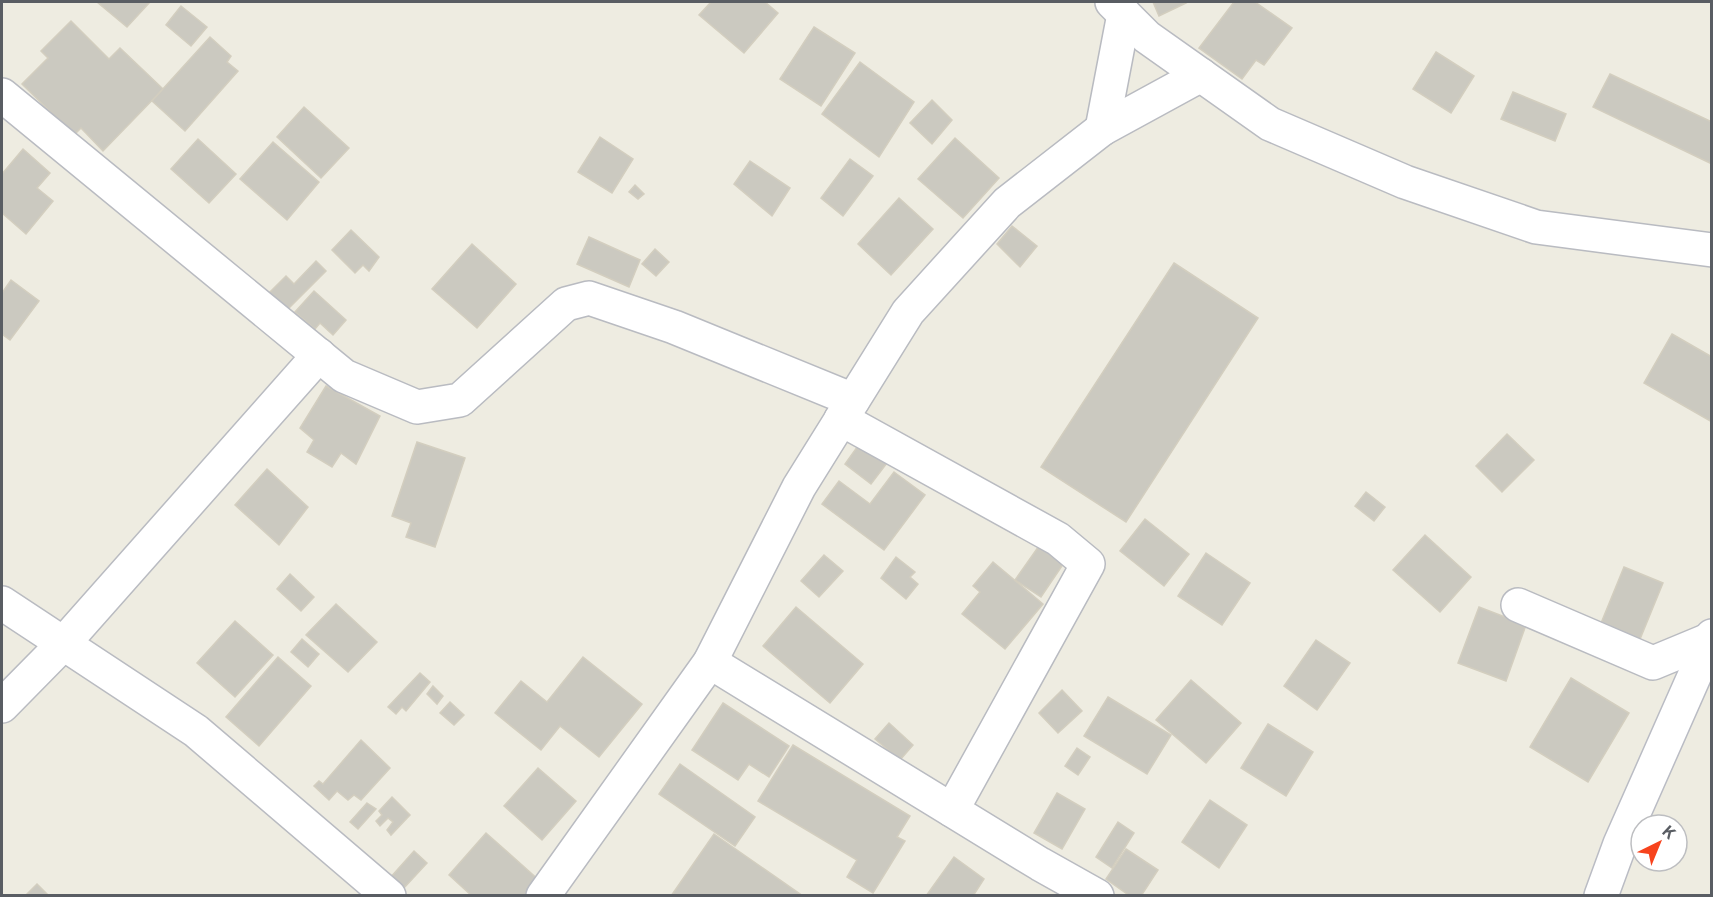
<svg xmlns="http://www.w3.org/2000/svg" width="1713" height="897" viewBox="0 0 1713 897" font-family="'Public Sans',sans-serif">
	<style>
		.building { fill: #cbc9c0; stroke: #d3cebf; stroke-width: 1.5 }
		.lines { fill: none; stroke-linecap: round; stroke-linejoin: round }
		.street-casing { stroke: #b9bbc1; stroke-width: 36 }
		.secondary-casing { stroke: #babcc4; stroke-width: 36 }
		.street { stroke: #fff; stroke-width: 33 }
		.secondary { stroke: #fff; stroke-width: 33 }
	</style>
	<rect width="100%" height="100%" fill="#eeece1"/>
	<g class="building">
		<path d="M97,2H150L127,27Z"/>
		<path d="M711,2H765L778,13L744,53L699,15Z"/>
		<path d="M1153,2H1185L1186,3L1159,16Z"/>
		<path d="M1234,2H1255L1292,28L1264,65L1256,60L1242,79L1199,48Z"/>
		<path d="M181,6L207,27L191,46L166,25Z"/>
		<path d="M71,21L109,59L120,48L163,89L103,151L81,128L74,135L22,84L48,58L41,51Z"/>
		<path d="M814,27L855,53L821,106L780,79Z"/>
		<path d="M210,37L231,56L227,62L238,71L185,131L152,101Z"/>
		<path d="M1436,52L1474,76L1451,113L1413,89Z"/>
		<path d="M860,62L914,102L879,157L822,114Z"/>
		<path d="M1610,74L1712,122V164L1593,107Z"/>
		<path d="M1513,92L1566,114L1555,141L1501,119Z"/>
		<path d="M932,100L952,120L932,144L910,123Z"/>
		<path d="M304,107L349,148L321,178L277,137Z"/>
		<path d="M600,137L633,159L612,193L578,172Z"/>
		<path d="M955,138L999,178L963,218L918,179Z"/>
		<path d="M198,139L236,174L209,203L171,169Z"/>
		<path d="M273,142L319,182L287,220L240,179Z"/>
		<path d="M23,149L50,173L37,188L53,201L26,234L2,213V174Z"/>
		<path d="M850,159L873,176L843,216L821,198Z"/>
		<path d="M750,161L790,188L772,216L734,184Z"/>
		<path d="M635,185L644,194L638,199L629,192Z"/>
		<path d="M899,198L933,229L891,275L858,244Z"/>
		<path d="M1012,226L1037,246L1020,267L997,244Z"/>
		<path d="M351,230L379,257L369,271L363,265L355,273L332,250Z"/>
		<path d="M589,237L640,260L629,287L577,264Z"/>
		<path d="M472,244L516,284L477,328L432,289Z"/>
		<path d="M655,249L669,262L656,276L642,264Z"/>
		<path d="M316,261L326,271L287,310L269,293L286,276L294,284Z"/>
		<path d="M1174,263L1258,318L1126,522L1041,467Z"/>
		<path d="M11,280L39,301L10,340L2,334V293Z"/>
		<path d="M314,291L346,320L333,335L320,323L315,329L295,312Z"/>
		<path d="M1672,334L1712,357V422L1644,383Z"/>
		<path d="M326,386L380,416L356,464L341,453L332,467L307,452L314,440L300,428Z"/>
		<path d="M1507,434L1534,460L1502,492L1476,466Z"/>
		<path d="M417,442L465,458L435,547L406,537L411,523L392,516Z"/>
		<path d="M860,443L887,463L871,484L845,464Z"/>
		<path d="M267,469L308,507L279,545L235,505Z"/>
		<path d="M894,472L925,495L884,550L822,504L839,481L870,504Z"/>
		<path d="M1366,492L1385,507L1374,521L1355,506Z"/>
		<path d="M1145,519L1189,554L1164,586L1120,551Z"/>
		<path d="M1425,535L1471,577L1440,612L1393,570Z"/>
		<path d="M1041,543L1066,560L1041,597L1015,580Z"/>
		<path d="M1206,553L1250,583L1222,625L1178,596Z"/>
		<path d="M824,555L843,571L819,597L801,581Z"/>
		<path d="M896,557L915,572L910,577L918,584L906,599L881,578Z"/>
		<path d="M993,562L1043,604L1005,649L962,614L980,592L973,586Z"/>
		<path d="M1624,567L1663,583L1638,644L1599,628Z"/>
		<path d="M290,574L314,597L301,611L277,589Z"/>
		<path d="M336,604L377,642L348,672L306,635Z"/>
		<path d="M796,607L863,664L830,703L763,646Z"/>
		<path d="M1479,607L1526,625L1506,681L1458,663Z"/>
		<path d="M235,621L273,655L235,697L197,663Z"/>
		<path d="M302,639L319,654L308,667L291,652Z"/>
		<path d="M1316,640L1350,663L1317,710L1284,686Z"/>
		<path d="M278,657L311,686L259,746L226,717Z"/>
		<path d="M583,657L642,704L599,757L560,726L541,750L495,713L521,681L547,702Z"/>
		<path d="M420,673L430,682L406,711L402,707L396,714L388,707Z"/>
		<path d="M1571,678L1629,713L1588,782L1530,747Z"/>
		<path d="M1191,680L1241,723L1206,763L1156,720Z"/>
		<path d="M433,686L443,696L437,704L427,694Z"/>
		<path d="M1062,690L1082,711L1058,733L1039,713Z"/>
		<path d="M1108,697L1171,735L1147,774L1084,736Z"/>
		<path d="M450,702L464,715L454,725L440,713Z"/>
		<path d="M723,703L789,746L769,777L749,764L738,780L692,750Z"/>
		<path d="M889,723L913,745L900,760L875,739Z"/>
		<path d="M1268,724L1313,752L1286,796L1241,768Z"/>
		<path d="M361,740L390,768L361,800L354,795L348,800L337,791L329,800L314,786L319,781L323,784Z"/>
		<path d="M793,745L910,816L897,837L905,841L873,893L847,877L857,860L758,801Z"/>
		<path d="M1077,748L1090,757L1078,775L1065,766Z"/>
		<path d="M680,764L755,817L735,846L659,794Z"/>
		<path d="M538,768L576,801L542,840L504,806Z"/>
		<path d="M1057,793L1085,809L1062,849L1034,833Z"/>
		<path d="M392,797L410,815L391,835L387,830L393,822L388,818L380,826L376,821L382,815L379,811Z"/>
		<path d="M1210,800L1247,825L1219,868L1182,842Z"/>
		<path d="M367,803L376,809L358,829L350,822Z"/>
		<path d="M1118,822L1134,833L1112,868L1096,857Z"/>
		<path d="M486,833L540,881L528,896H472L449,875Z"/>
		<path d="M714,834L803,896H671Z"/>
		<path d="M1126,849L1158,870L1141,896H1130L1106,879Z"/>
		<path d="M414,851L427,863L403,889L390,878Z"/>
		<path d="M954,857L984,879L973,896H926Z"/>
		<path d="M37,884L49,896H25Z"/>
	</g>
	<g class="lines">
		<g class="street-casing">
			<g id="street">
				<path d="M1112,2L1147,37L1270,124L1405,182L1536,227L1712,250"/>
				<path d="M2,95L344,376L417,407L460,400L566,304L589,298L674,327L853,400"/>
				<path d="M1102,129L1124,14"/>
				<path d="M841,419L1058,539L1088,564L952,810"/>
				<path d="M2,603L196,731L389,896"/>
				<path d="M1518,605L1653,663L1706,641L1712,644"/>
				<path d="M710,662L1040,864L1097,896"/>
				<path d="M2,706L63,644L319,355"/>
				<path d="M543,896L710,662L799,487L908,312L1007,203L1102,129L1201,75"/>
			</g>
		</g>
		<g class="secondary-casing">
			<path id="secondary" d="M1601,896L1620,844L1712,636"/>
		</g>
		<use href="#street" class="street"/>
		<use href="#secondary" class="secondary"/>
	</g>
	<rect width="1713" height="897" fill="none" stroke="#595d63" stroke-width="6"/>
	<g transform="translate(1659 843) rotate(43)"><circle r="28" fill="#ffffff" stroke="#bdbec1" stroke-width="1.5"/>
	<path d="M0-4.5L10 22L0 15L-10 22Z" fill="#f7431d"/>
	<text y="-9" font-size="16" font-weight="bold" text-anchor="middle" fill="#595d63">K</text>
	</g>
</svg>
